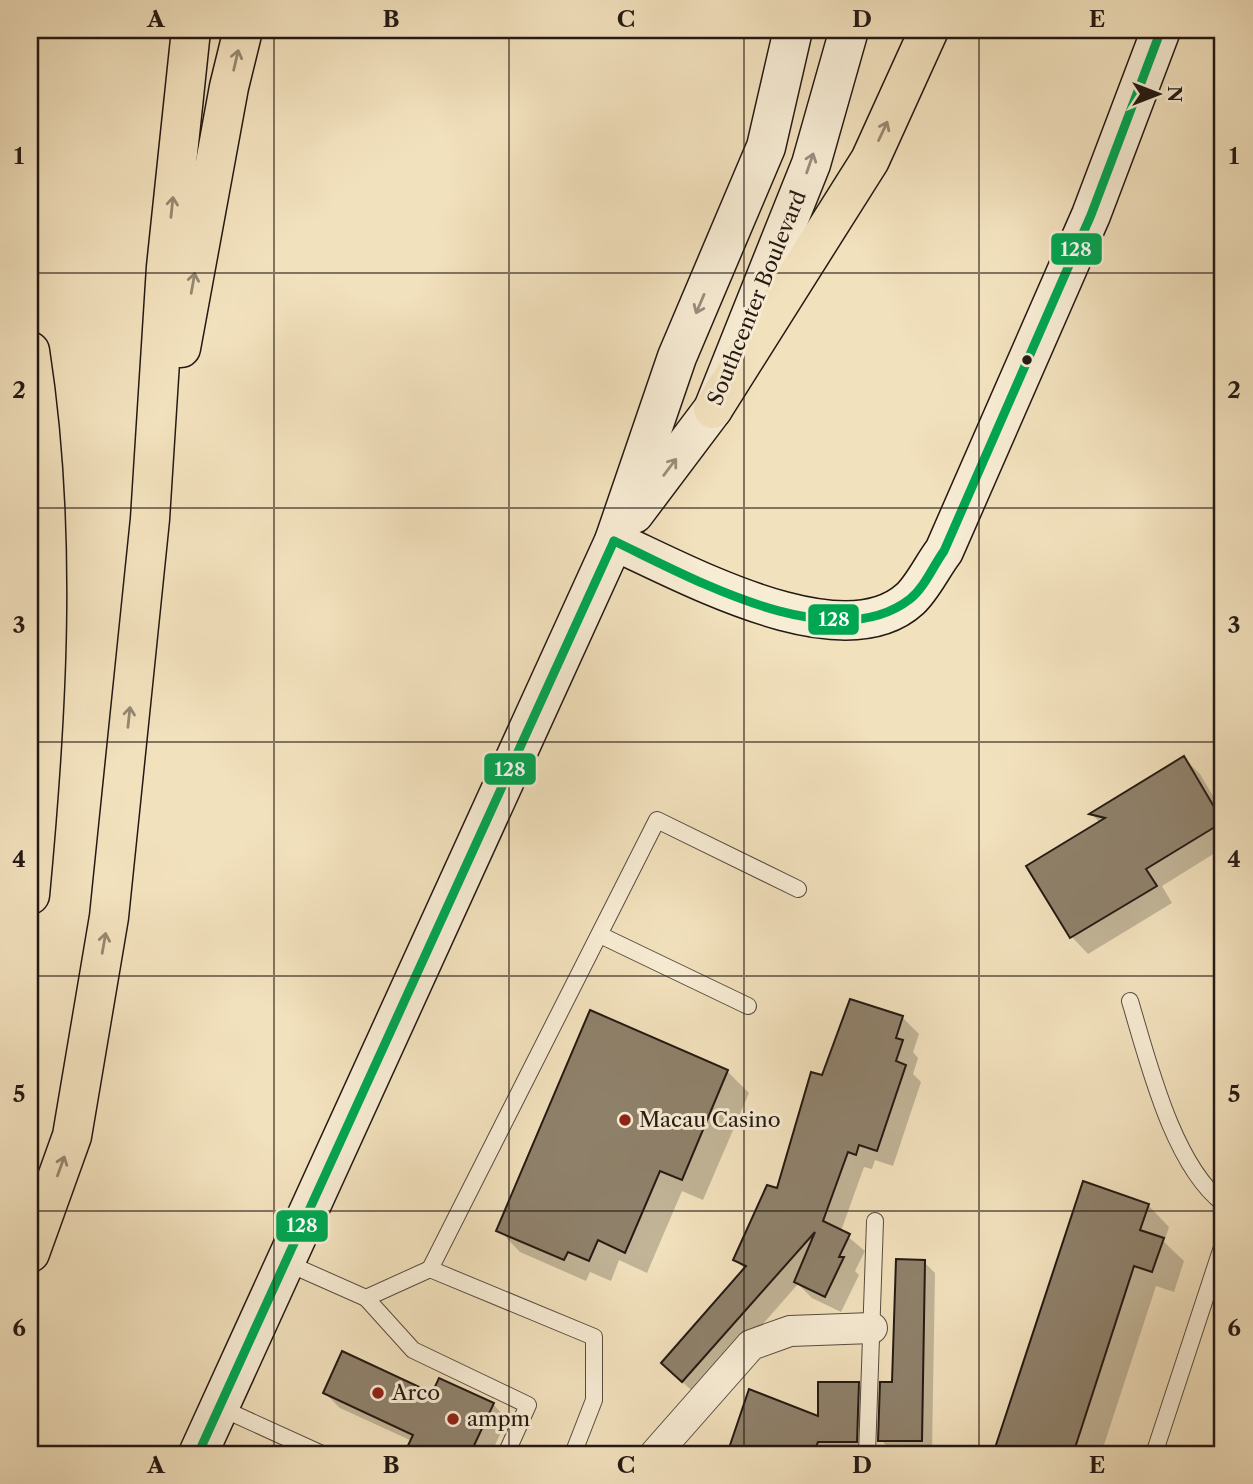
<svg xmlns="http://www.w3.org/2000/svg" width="1253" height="1484" viewBox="0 0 1253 1484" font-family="'Libre Caslon Text',serif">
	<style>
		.shadow { fill: #0003 }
		.building { fill: #8f816b; stroke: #241913; stroke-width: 2 }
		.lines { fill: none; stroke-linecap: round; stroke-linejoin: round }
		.lane-casing { stroke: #584b3e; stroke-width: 18 }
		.street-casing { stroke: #584b3e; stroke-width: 32 }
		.secondary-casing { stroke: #241913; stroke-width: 41 }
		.highway-casing { stroke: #241913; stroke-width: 41 }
		.lane { stroke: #f7ecd4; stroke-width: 16 }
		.street { stroke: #f7ecd4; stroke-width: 30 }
		.secondary { stroke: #f7ecd4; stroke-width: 38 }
		.highway { stroke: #f2e1bd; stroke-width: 38 }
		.bus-1-casing { stroke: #f7ecd4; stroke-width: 14 }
		.bus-1 { stroke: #00a651; stroke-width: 9 }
		.oneway { stroke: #958770 }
		.oneway2 { stroke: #988d7d }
		.grid { fill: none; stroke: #241913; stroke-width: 2; stroke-opacity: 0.55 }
		.bus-dot { fill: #241913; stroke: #f7ecd4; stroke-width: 2.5 }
		.poi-dot { fill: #8f2418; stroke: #f7ecd4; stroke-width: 2.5 }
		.labels { text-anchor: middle; stroke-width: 6; stroke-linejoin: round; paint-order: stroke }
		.street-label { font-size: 21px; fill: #241913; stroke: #f7ecd4 }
		.poi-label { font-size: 21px; fill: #241913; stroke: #f7ecd4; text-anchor: start }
		.line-badge { stroke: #f7ecd4; stroke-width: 2.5 }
		.badge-label { font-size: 19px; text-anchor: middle; font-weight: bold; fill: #fff }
		.neatline { fill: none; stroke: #241913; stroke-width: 2.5 }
		.grid-label { font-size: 23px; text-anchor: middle; font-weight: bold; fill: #241913 }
	</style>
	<rect width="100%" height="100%" fill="#f2e1bd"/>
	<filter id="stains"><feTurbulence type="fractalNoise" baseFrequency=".00286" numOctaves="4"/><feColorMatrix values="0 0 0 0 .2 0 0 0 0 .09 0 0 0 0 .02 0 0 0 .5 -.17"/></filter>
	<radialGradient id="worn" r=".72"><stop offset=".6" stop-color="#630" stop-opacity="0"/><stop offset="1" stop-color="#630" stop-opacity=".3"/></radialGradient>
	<g class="shadow">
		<path d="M1184,758L1200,774L1223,813V848L1162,886L1172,903L1088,954L1072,937L1029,866L1100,823L1092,814Z"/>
		<path d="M852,1001L903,1018L919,1034L913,1052L918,1058L913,1074L921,1082L893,1166L875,1160L872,1169L864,1167L841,1231L865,1251L855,1271L859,1275L841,1312L812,1298L798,1284L699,1397L679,1379L745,1269L735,1260L778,1190Z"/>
		<path d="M727,1071L749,1093L703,1200L682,1191L647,1273L619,1260L611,1281L590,1272L586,1281L520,1252L499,1230Z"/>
		<path d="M1084,1184L1148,1205L1169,1227L1164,1242L1184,1261L1174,1292L1156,1286L1101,1454H995Z"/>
		<path d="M924,1262L935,1273L932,1451L893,1452L882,1441Z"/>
		<path d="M858,1384L874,1400L872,1454H729L750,1392L820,1419Z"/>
		<path d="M325,1393L433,1395L493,1404L507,1419L491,1454H406L412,1441L340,1408Z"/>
	</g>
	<g class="building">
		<path d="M1184,756L1223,822L1146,869L1157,886L1070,938L1026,866L1105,818L1089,814Z"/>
		<path d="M850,999L903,1016L896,1038L903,1040L896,1061L906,1065L877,1151L859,1145L856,1155L848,1152L823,1221L850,1234L839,1257H844L825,1297L794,1282L815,1232L682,1382L661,1363L746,1266L733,1260L767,1185L777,1188L811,1072L822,1075Z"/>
		<path d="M590,1010L728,1070L682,1180L660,1171L625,1253L598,1240L589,1261L568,1252L564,1260L496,1231Z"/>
		<path d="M1083,1181L1149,1204L1140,1230L1164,1238L1152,1272L1134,1266L1073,1454H993Z"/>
		<path d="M896,1259L925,1260L922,1441H878L880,1382H892Z"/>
		<path d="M342,1351L432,1393L439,1378L494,1403L470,1454H404L413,1435L323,1393Z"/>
		<path d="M818,1382H859L857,1442H818L813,1454H727L749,1389L818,1416Z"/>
	</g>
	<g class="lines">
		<g class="lane-casing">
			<g id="lane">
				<path d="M600,935L748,1006"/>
				<path d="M1130,1001C1148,1061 1173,1165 1223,1203"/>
				<path d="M287,1263L366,1298L430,1269"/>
				<path d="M366,1298L413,1350L528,1405L506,1454"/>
				<path d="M221,1408L322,1454"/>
				<path d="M573,1454L594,1400V1337L430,1269L657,820L798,889"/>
				<path d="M867,1454L875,1221"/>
				<path d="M1154,1454L1223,1244"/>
			</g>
		</g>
		<g class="street-casing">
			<path id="street" d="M655,1454L751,1345L790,1331L872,1328"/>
		</g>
		<g class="secondary-casing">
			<g id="secondary">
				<path d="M634,514L713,409L811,164L849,30"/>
				<path d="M614,541C683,572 842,661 910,599C923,587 933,565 944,551L1091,215L1161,30"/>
				<path d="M198,1454L614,541L677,357L766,147L793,30"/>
			</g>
		</g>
		<g class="highway-casing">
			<g id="highway">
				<path d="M181,348L229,87L243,30"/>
				<path d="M30,351C58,531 47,715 30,895"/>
				<path d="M713,409L870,160L929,30"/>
				<path d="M30,1253L72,1136L109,917L150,519L166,267L191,30"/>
			</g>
		</g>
		<use href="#lane" class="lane"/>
		<use href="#street" class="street"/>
		<use href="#secondary" class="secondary"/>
		<use href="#highway" class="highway"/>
		<g class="bus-1-casing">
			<g id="bus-1">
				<path d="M614,541C688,576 833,659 910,599C925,587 933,566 944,551L1091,215L1161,30"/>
				<path d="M198,1454L614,541"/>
			</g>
		</g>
		<use href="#bus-1" class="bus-1"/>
	</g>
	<defs><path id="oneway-shaft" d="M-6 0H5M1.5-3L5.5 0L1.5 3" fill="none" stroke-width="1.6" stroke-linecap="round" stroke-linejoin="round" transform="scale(1.75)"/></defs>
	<g class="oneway">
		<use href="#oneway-shaft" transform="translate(236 60) rotate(-77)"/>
		<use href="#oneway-shaft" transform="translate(883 131) rotate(-65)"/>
		<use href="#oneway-shaft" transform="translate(172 207) rotate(-84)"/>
		<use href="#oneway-shaft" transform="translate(193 283) rotate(-80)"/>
		<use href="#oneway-shaft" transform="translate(129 717) rotate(-84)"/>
		<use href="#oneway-shaft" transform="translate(104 943) rotate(-80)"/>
		<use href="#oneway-shaft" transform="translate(61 1166) rotate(-70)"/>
	</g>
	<g class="oneway2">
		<use href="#oneway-shaft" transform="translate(810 163) rotate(-71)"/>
		<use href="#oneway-shaft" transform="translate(700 304) rotate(113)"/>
		<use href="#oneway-shaft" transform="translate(670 467) rotate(-53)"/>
	</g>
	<path class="grid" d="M274,30V1454M509,30V1454M744,30V1454M979,30V1454M30,273H1223M30,508H1223M30,742H1223M30,976H1223M30,1211H1223"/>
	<circle class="bus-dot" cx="1027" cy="360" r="6"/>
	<g class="poi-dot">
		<circle cx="625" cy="1120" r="7"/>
		<circle cx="378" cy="1393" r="7"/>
		<circle cx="453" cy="1419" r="7"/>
	</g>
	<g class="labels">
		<g class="street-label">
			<text transform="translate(757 298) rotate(-68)" y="7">Southcenter Boulevard</text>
		</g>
		<g class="poi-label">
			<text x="639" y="1127">Macau Casino</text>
			<text x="392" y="1400">Arco</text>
			<text x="467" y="1426">ampm</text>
		</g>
	</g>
	<g class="line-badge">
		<rect x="1050" y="232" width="53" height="34" rx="7" fill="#00a651"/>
		<rect x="807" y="603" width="53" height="33" rx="7" fill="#00a651"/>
		<rect x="483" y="752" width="54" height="34" rx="7" fill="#00a651"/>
		<rect x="275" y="1209" width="54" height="34" rx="7" fill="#00a651"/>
	</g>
	<g class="badge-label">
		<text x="1076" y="256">128</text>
		<text x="834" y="626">128</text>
		<text x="510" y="776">128</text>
		<text x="302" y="1232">128</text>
	</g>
	<rect width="1253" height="1484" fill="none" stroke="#f2e1bd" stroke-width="77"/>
	<g transform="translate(1158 94) rotate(90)" stroke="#f7ecd4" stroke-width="5" paint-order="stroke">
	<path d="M0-5L12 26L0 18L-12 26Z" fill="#241913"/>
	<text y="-10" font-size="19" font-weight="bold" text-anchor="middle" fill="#241913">N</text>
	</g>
	<rect x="38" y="38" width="1176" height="1408" class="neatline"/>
	<g class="grid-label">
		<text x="156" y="27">A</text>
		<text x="391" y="27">B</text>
		<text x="626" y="27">C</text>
		<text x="862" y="27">D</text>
		<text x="1097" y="27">E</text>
		<text x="19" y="164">1</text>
		<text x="1234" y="164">1</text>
		<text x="19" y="398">2</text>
		<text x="1234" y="398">2</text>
		<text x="19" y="633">3</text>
		<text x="1234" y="633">3</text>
		<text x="19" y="867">4</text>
		<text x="1234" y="867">4</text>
		<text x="19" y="1102">5</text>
		<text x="1234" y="1102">5</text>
		<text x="19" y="1336">6</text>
		<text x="1234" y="1336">6</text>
		<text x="156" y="1473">A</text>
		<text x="391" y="1473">B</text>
		<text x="626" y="1473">C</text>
		<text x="862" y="1473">D</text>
		<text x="1097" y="1473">E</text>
	</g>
	<rect width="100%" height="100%" filter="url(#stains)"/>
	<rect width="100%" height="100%" fill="url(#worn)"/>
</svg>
